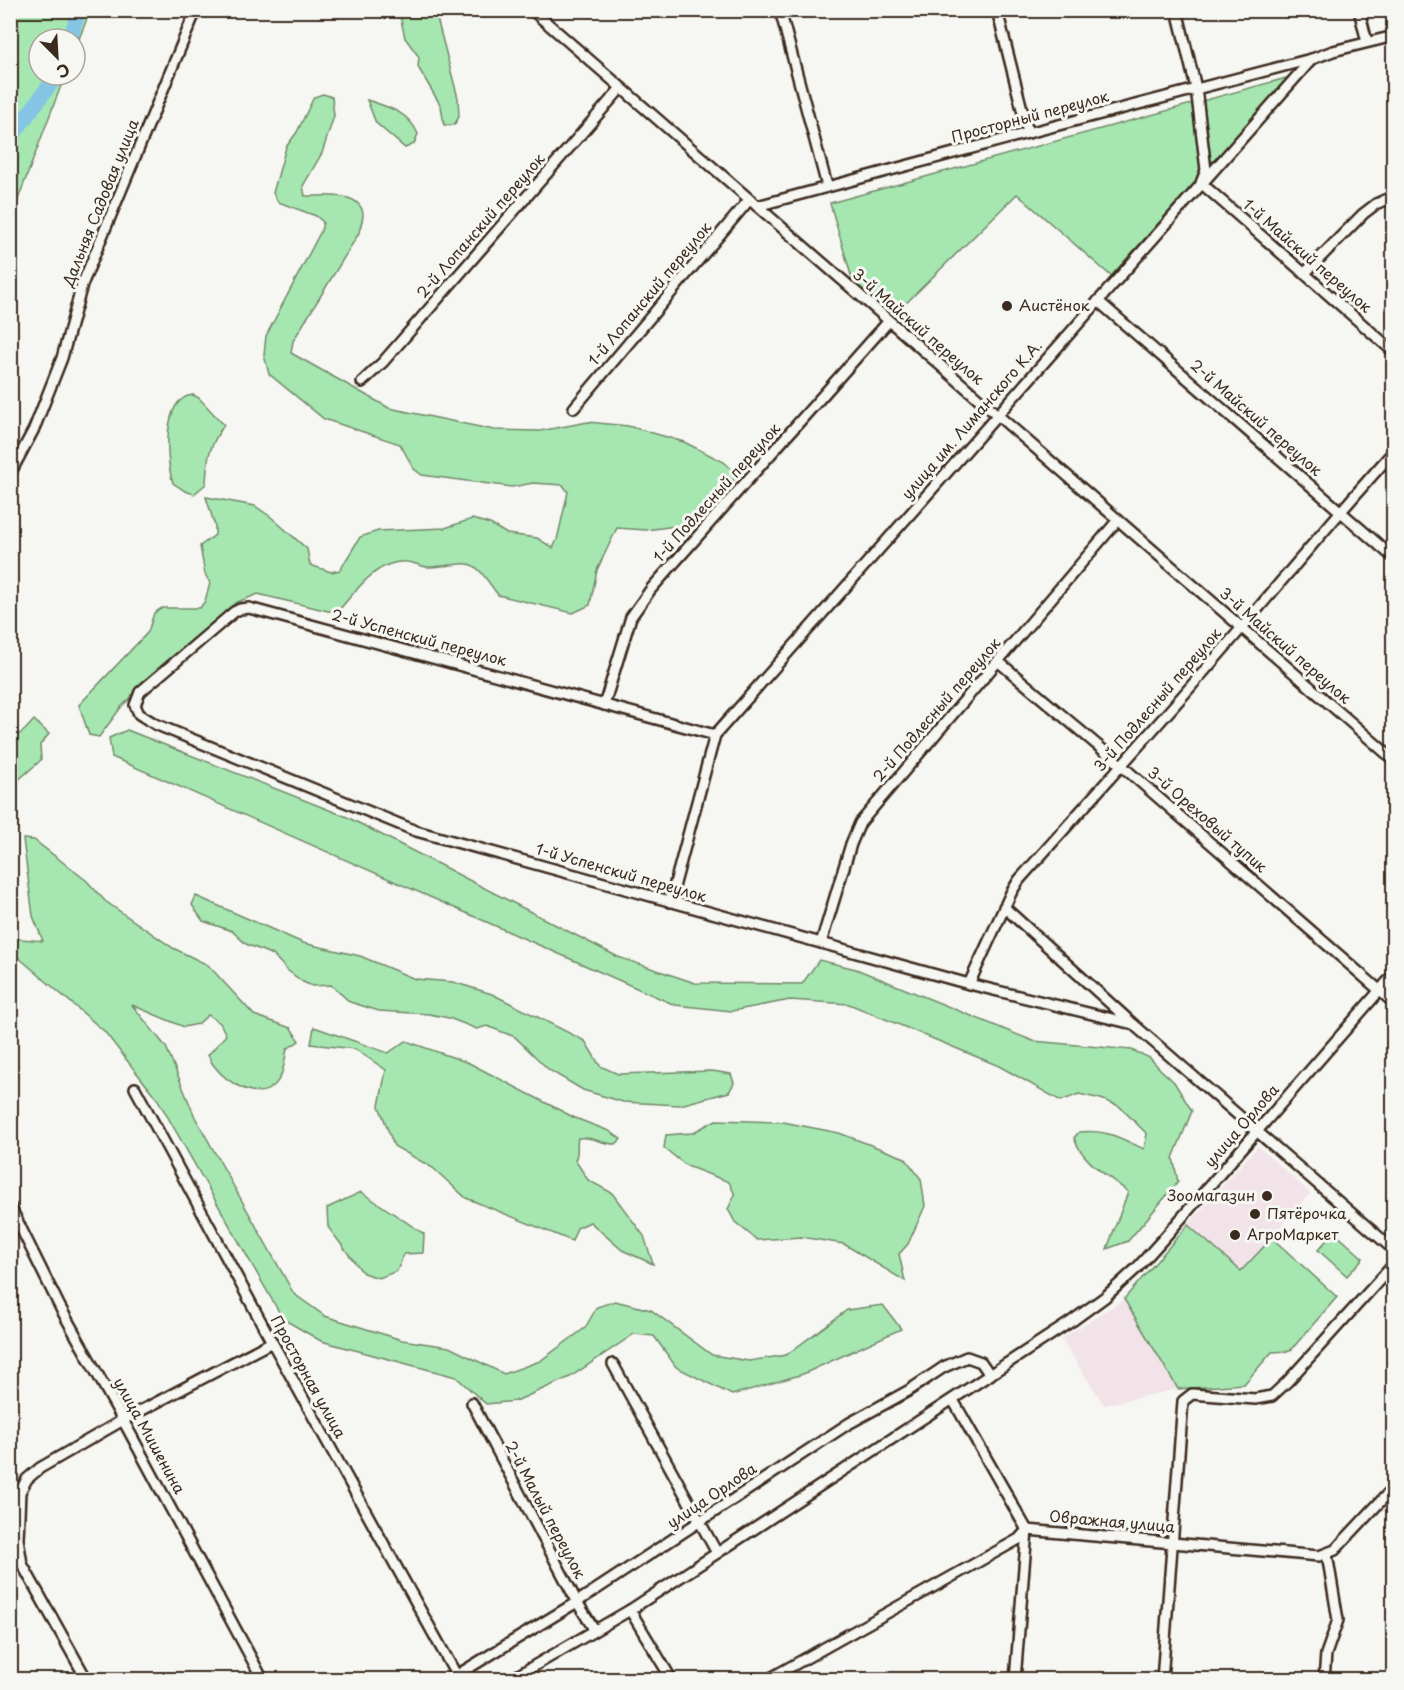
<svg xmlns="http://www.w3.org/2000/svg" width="1404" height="1690" viewBox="0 0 1404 1690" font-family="'Playpen Sans',sans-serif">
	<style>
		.built { fill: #f2e3e9 }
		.green { fill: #a6e7b1; stroke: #708868; stroke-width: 1.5 }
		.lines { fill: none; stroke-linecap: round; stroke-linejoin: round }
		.river { stroke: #84c5e4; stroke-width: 15 }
		.street-casing { stroke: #3b2a1e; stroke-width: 14 }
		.street { stroke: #f6f6f2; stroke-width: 9 }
		.poi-dot { fill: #3b2a1e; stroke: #f6f6f2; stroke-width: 2 }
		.labels { text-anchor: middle; stroke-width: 6; stroke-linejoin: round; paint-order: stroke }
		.street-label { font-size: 15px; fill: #3b2a1e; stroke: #f6f6f2 }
		.poi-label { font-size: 15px; fill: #3b2a1e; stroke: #f6f6f2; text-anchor: start }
	</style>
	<rect width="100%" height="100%" fill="#f6f6f2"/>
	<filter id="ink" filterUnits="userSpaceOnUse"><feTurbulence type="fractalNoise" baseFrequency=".0167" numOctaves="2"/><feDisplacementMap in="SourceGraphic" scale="12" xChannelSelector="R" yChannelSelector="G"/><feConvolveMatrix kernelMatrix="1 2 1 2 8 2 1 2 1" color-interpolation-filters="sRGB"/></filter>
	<g filter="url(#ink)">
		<g class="built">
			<path d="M1258,1146L1310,1193L1241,1272L1188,1225Z"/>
			<path d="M1124,1299L1178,1389L1104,1405L1061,1339Z"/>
		</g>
		<g class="green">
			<path d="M11,10L90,11L75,49V39H39V75H65L11,218Z"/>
			<path d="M399,11H435L458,98L459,117L454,125H444L441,106L418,67L419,57L405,38Z"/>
			<path d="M1290,77L1111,276L1017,194L892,317L853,282L830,203Z"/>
			<path d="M323,94L332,97L334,116L322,153L303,186L305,196C321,197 360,190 363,214C363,220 360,227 359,233L293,341L291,353L389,408L494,430L540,431L588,422L628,426L684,442L724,462L738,475L698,523L646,530L617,528L597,570L590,605L573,613L498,595C469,554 475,564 430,567C422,568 415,562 407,562C377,559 356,591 338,611H328L258,594L235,603L122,706L99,737L89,735L79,705L148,632L154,613L162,608H200L205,601L210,583L205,574L200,546L215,535V526L206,497L255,506L271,517L307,549L310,565L331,572L340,570L360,537L378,531L445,528L472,519L490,524L507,534L537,538L553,548L557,540L568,492L563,485L533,483L512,487L422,475L414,469L400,444L324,419L269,374L264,355L266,336L321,231L323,222L316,216L278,202L273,193L286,147L297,132L314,97Z"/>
			<path d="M367,100C388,107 409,112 418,134L414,144L405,148L376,123Z"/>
			<path d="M193,395L199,398L224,425C209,446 207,458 206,484L194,494L185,491L173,483C166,462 161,398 193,395Z"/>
			<path d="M34,720L49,734L40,745L41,760L16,782L11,778V740L25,730Z"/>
			<path d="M127,730L347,817L618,957L695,983L802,984L819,960L856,969L1033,1041L1132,1050L1150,1058L1160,1069L1174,1082L1192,1111L1173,1158L1178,1182L1128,1241L1107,1249L1128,1192C1109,1176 1083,1163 1074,1138L1079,1132C1107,1129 1120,1138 1144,1149L1147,1134L1119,1106L1101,1099L1079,1094L1061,1101L999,1066L849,1004L790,1000L732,1011L675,1005L112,757L109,738Z"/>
			<path d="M23,839L34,840L87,881L105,901L173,948L208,965L254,1015L291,1028L299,1041L287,1049C284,1062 284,1078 272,1087C255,1101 226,1081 215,1067C212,1064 210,1059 208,1055L226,1035L220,1023L208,1015L198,1024L184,1027L132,1005L166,1047L195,1117L294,1294L325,1316L402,1340L449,1347L504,1374L540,1361L585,1328L597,1307L615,1301L651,1310L712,1355L749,1361L786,1355L847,1310L883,1305L901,1329L803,1374L732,1395L676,1367L654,1336L634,1334L570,1377L516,1401L486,1404L456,1377L321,1341L283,1319L158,1100L104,1031L11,951V938L43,941L33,916Z"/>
			<path d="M196,896L303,943L360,956L415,979L453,982L492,994L585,1041L600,1066L618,1074L712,1071L731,1074L734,1083L729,1092L680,1105L623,1102L583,1090L549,1070L515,1037L487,1026L477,1029L449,1018L429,1014L379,1011L350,1002L331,985L312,986L303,982L287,970L273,955L246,944L232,931L203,921L192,905Z"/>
			<path d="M314,1027L388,1053L406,1041L469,1063L575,1118L609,1131L621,1139L616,1144C600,1144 594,1136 578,1138C576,1145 579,1154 575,1160L588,1180L612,1193L644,1236L653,1264L622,1250L590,1222L577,1228L572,1241L466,1198L433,1168L394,1146L379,1106L386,1070L355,1049L311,1044Z"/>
			<path d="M716,1120L783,1122L839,1133L905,1158L921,1179L925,1206L908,1244L899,1254L905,1281L844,1244L801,1237L757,1240L735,1222L728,1209L735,1195L729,1182L687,1166L664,1148L666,1135L692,1133Z"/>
			<path d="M361,1192L424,1234L423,1253L404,1254L397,1271L379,1278L363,1273L328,1227L327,1208Z"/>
			<path d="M1188,1225L1241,1271L1272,1238L1337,1297L1290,1351L1272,1352L1244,1384L1178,1389L1124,1299Z"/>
			<path d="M1334,1232L1363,1258L1347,1276L1318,1250Z"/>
		</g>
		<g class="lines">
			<g class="river">
				<path d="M70,39L79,10"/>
				<path d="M10,139L57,75"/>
			</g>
			<g class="street-casing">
				<g id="street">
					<path d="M532,10L1394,760"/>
					<path d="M780,10L827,186"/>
					<path d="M997,10L1028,133"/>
					<path d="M1177,10L1196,88L1206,170L1201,183L1394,352"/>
					<path d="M1359,10L1367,42"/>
					<path d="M757,206L1028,133L1311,59"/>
					<path d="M1305,273L1363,214L1376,204L1394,196"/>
					<path d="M1098,301L1394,558"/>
					<path d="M362,382L383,362L621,88"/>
					<path d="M574,408L749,200"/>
					<path d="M10,474L34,429L62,358L82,285L196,10"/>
					<path d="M999,662L1122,766L1394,1003"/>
					<path d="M604,705L631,617L651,589L888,322"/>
					<path d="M715,735L249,608L240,609L234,612L140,692L135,705L139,714L155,724L416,831L969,984L1133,1024"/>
					<path d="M670,902L715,735L1312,59L1333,51L1394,36"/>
					<path d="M1004,907L1133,1024L1394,1250"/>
					<path d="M821,943L851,844L860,823L1118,520"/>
					<path d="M969,984L1011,893L1019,880C1093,797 1167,715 1239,631C1290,571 1341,510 1394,451"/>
					<path d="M135,1088L272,1342L459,1680"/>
					<path d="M10,1206L60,1307L123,1420L263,1680"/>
					<path d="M613,1364L717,1553"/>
					<path d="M953,1400L1027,1530"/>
					<path d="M472,1403L577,1602L594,1629"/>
					<path d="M1027,1530L1319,1556L1335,1550L1394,1487"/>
					<path d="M630,1610L672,1680"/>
					<path d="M87,1680L22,1564L18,1539L20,1492L27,1479L40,1468L123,1420L272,1342"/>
					<path d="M449,1680L577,1602L848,1424L908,1391L944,1367L967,1357L981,1362L990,1375"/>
					<path d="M510,1680L630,1610L1072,1321L1105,1297L1137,1268L1164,1238L1394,974"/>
					<path d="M767,1680L1019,1539L1027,1530"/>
					<path d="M1015,1680L1027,1530"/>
					<path d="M1162,1680L1183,1401L1192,1394L1255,1399L1272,1396L1288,1381L1394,1264"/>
					<path d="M1324,1680L1326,1654L1338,1620L1327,1554"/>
				</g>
			</g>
			<use href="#street" class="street"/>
		</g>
	</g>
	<g class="poi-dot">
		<circle cx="1007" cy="306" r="6"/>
		<circle cx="1267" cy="1196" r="6"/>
		<circle cx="1255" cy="1214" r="6"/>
		<circle cx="1235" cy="1235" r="6"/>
	</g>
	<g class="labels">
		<g class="street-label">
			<text transform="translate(1030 117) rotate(-15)" y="5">Просторный переулок</text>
			<text transform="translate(101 203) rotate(-68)" y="5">Дальняя Садовая улица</text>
			<text transform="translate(481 226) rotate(-49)" y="5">2-й Лопанский переулок</text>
			<text transform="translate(1307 256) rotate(41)" y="5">1-й Майский переулок</text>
			<text transform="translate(650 294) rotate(-50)" y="5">1-й Лопанский переулок</text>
			<text transform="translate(918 327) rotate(41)" y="5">3-й Майский переулок</text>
			<text transform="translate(1256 418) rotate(41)" y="5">2-й Майский переулок</text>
			<text transform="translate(972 420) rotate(-49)" y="5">улица им. Лиманского К.А.</text>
			<text transform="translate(717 493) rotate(-48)" y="5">1-й Подлесный переулок</text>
			<text transform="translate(419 638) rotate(15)" y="5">2-й Успенский переулок</text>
			<text transform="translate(1285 646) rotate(41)" y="5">3-й Майский переулок</text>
			<text transform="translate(1158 700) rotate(-49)" y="5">3-й Подлесный переулок</text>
			<text transform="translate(937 710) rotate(-49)" y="5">2-й Подлесный переулок</text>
			<text transform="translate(1207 820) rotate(41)" y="5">3-й Ореховый тупик</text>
			<text transform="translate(621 873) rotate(16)" y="5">1-й Успенский переулок</text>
			<text transform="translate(1242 1126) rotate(-49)" y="5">улица Орлова</text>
			<text transform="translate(308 1377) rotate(61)" y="5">Просторная улица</text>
			<text transform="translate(149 1436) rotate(61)" y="5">улица Мишенина</text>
			<text transform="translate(712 1496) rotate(-34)" y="5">улица Орлова</text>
			<text transform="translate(545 1510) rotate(62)" y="5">2-й Малый переулок</text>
			<text transform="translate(1112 1522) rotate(5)" y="5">Овражная улица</text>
		</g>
		<g class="poi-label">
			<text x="1019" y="311">Аистёнок</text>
			<text x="1255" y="1201" text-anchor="end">Зоомагазин</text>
			<text x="1267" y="1219">Пятёрочка</text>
			<text x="1247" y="1240">АгроМаркет</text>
		</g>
	</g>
	<rect width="1404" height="1690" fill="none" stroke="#f6f6f2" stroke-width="36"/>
	<rect x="18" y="18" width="1368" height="1654" fill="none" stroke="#3b2a1e" stroke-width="2" filter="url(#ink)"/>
	<g transform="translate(57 57) rotate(156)"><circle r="28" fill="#f6f6f2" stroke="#aba49d" stroke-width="1.5"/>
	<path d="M0-4.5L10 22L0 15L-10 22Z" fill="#3b2a1e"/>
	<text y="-9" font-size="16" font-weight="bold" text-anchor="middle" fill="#3b2a1e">С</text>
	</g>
</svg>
